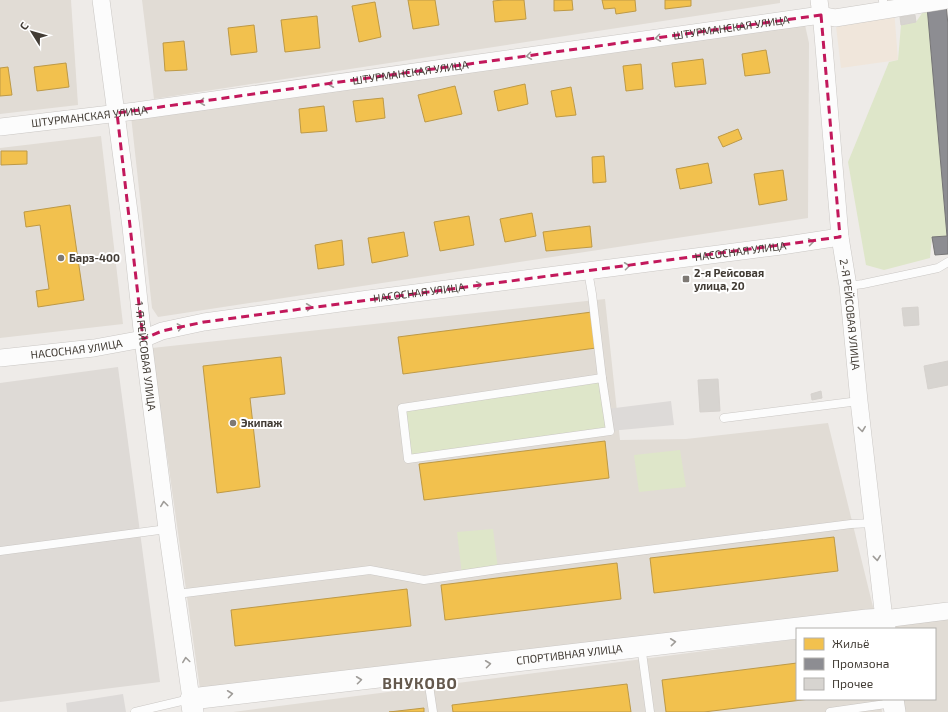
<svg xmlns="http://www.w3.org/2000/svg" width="948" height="712" viewBox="0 0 948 712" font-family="'Exo 2',sans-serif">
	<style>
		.residential { fill: #e1dcd5 }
		.commercial { fill: #f0e6db }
		.industrial { fill: #dedad6 }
		.green { fill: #dee6c9 }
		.parking { fill: #dddad8 }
		.homes { fill: #f2c14e; stroke: #bd9946 }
		.industry { fill: #8d8d92; stroke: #767576 }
		.building { fill: #d7d4d0; stroke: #d6d2ce }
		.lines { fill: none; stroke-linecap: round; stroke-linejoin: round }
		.service-casing { stroke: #cac7c4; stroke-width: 9 }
		.minor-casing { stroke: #cac7c4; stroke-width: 18 }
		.tertiary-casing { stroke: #cac7c4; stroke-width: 22 }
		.service { stroke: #fcfcfc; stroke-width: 8 }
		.minor { stroke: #fcfcfc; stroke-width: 17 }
		.tertiary { stroke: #fcfcfc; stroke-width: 21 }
		.oneway { stroke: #9f9c98 }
		.marked { fill: none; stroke: #c2185b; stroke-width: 3; stroke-dasharray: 8 5; stroke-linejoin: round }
		.poi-dot { fill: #7e7974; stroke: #fff; stroke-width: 1.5 }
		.labels { text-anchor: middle; stroke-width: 4; stroke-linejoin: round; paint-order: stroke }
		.street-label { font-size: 11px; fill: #423c35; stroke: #fff }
		.poi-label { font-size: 11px; font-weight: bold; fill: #423c35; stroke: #fff; text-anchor: start }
		.district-label { font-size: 15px; font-weight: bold; letter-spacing: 1px; fill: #64594d; stroke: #fff }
	</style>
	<rect width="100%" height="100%" fill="#eeebe8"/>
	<g class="residential">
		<path d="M0,0H71L78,105L0,114Z"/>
		<path d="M142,0H780V3L154,99Z"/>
		<path d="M805,25L809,43L808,218L158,317L152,308L131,116Z"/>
		<path d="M101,136L123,324L0,338V148Z"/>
		<path d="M605,299L620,440L686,439L828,423L874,611L200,689L152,348Z"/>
		<path d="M948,615V712H904L902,699H935V629H895L896,626Z"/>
		<path d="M797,639V699H880L882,712H233Z"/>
	</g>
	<path class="commercial" d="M894,9L898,60L841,68L835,18Z"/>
	<path class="industrial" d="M118,367L160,682L0,702V383Z"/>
	<g class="green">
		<path d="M927,6L947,236L932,237L930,258L884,270L866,265L848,162L889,62L898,60L901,25L916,22Z"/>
		<path d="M602,378L610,431L408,459L402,408Z"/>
		<path d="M680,450L686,487L639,492L634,455Z"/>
		<path d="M493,529L498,569L462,575L457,532Z"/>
	</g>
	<g class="parking">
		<path d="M671,401L674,425L610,431L607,409Z"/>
		<path d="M123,694L126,712H67L66,703Z"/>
	</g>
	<g class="homes">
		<path d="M408,0H435L439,25L413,29Z"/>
		<path d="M503,0H524L526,19L495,22L493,1Z"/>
		<path d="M554,0H572L573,10L554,11Z"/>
		<path d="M602,0H635L636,11L616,14L615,8L604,9Z"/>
		<path d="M665,0H691V6L665,9Z"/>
		<path d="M375,2L381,37L359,42L352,6Z"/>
		<path d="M317,16L320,48L285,52L281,20Z"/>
		<path d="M254,25L257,52L231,55L228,28Z"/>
		<path d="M184,41L187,70L165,71L163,43Z"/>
		<path d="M766,50L770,73L745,76L742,54Z"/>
		<path d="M703,59L706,84L675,87L672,63Z"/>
		<path d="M66,63L69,87L37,91L34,67Z"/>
		<path d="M641,64L643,89L626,91L623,66Z"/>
		<path d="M8,67L12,95L0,96V68Z"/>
		<path d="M525,84L528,104L498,111L494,91Z"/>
		<path d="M455,86L462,114L425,122L418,95Z"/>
		<path d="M571,87L576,115L556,117L551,91Z"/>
		<path d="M383,98L385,118L356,122L353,101Z"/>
		<path d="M324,106L327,131L301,133L299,109Z"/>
		<path d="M738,129L742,139L723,147L718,137Z"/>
		<path d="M1,151H27V164L1,165Z"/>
		<path d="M604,156L606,182L593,183L592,157Z"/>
		<path d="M708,163L712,183L680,189L676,169Z"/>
		<path d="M783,170L787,200L759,205L754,174Z"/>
		<path d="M70,205L84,300L38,307L36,291L49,289L40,225L26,227L24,212Z"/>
		<path d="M532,213L536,236L505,242L500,219Z"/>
		<path d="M469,216L474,245L440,251L434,222Z"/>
		<path d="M590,226L592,247L546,251L543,232Z"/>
		<path d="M404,232L408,256L372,263L368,238Z"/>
		<path d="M342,240L344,265L318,269L315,245Z"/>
		<path d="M592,312L596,348L403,374L398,337Z"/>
		<path d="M281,357L285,394L250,398L260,487L217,493L203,366Z"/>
		<path d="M605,441L609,478L424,500L419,464Z"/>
		<path d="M834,537L838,571L654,593L650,558Z"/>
		<path d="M617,563L621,599L445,620L441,585Z"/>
		<path d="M407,589L411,626L235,646L231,610Z"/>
		<path d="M797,663V699H810L704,712H666L662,680Z"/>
		<path d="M627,684L631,712H453L452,705Z"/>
		<path d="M424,708V712H389Z"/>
	</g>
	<path class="industry" d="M946,4L948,25V254L935,255L932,237L947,236L927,6Z"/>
	<g class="building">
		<path d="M915,15L916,22L901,25L900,17Z"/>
		<path d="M918,307L919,325L904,326L902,308Z"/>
		<path d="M948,361V385L928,389L924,366Z"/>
		<path d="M718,379L720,411L700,412L698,380Z"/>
		<path d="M821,391L822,398L812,400L811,394Z"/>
	</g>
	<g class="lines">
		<g class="service-casing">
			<g id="service">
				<path d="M883,0V1"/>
				<path d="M588,271L592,294L602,378"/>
				<path d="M848,286L863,284L938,268L948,262"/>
				<path d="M602,378L610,431L408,459L402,408Z"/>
				<path d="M724,418L859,401"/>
				<path d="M0,551L167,529"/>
				<path d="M177,594L370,570L424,580L498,569L851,524L873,523"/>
				<path d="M641,645L650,712"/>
				<path d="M427,672L433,712"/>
				<path d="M135,712L190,699"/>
				<path d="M830,712L893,703"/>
			</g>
		</g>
		<g class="minor-casing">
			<g id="minor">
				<path id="s1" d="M101,0L131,227L143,339L167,529L191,699"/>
				<path id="s2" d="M819,0L822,23L840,237L848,286L859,401L884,619L948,611"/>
				<path id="s3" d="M0,127L136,111L821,15L835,18L948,0"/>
				<path id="s4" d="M0,358L94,348L143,339L162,331L204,322L369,299L781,246L840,237"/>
			</g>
		</g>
		<g class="tertiary-casing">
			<g id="tertiary">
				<path d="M893,699L895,712"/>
				<path id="s5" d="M193,712L191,699C417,673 642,645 867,620L884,619L885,629"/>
			</g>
		</g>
		<use href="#service" class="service"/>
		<use href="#minor" class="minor"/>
		<use href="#tertiary" class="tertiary"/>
	</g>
	<defs><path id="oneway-chevron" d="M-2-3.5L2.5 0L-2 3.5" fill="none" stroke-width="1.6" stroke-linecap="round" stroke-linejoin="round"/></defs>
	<g class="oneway">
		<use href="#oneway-chevron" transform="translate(658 38) rotate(172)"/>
		<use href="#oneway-chevron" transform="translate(529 56) rotate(172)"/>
		<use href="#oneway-chevron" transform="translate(331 84) rotate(172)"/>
		<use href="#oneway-chevron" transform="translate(202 102) rotate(172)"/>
		<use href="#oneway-chevron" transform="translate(811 242) rotate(-8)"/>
		<use href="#oneway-chevron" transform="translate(627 266) rotate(-7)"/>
		<use href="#oneway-chevron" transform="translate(479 285) rotate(-7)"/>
		<use href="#oneway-chevron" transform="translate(309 307) rotate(-8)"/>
		<use href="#oneway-chevron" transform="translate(180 327) rotate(-11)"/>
		<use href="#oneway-chevron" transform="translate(862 429) rotate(83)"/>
		<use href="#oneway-chevron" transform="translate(164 504) rotate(-97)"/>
		<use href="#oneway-chevron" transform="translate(877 558) rotate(84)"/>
		<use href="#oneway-chevron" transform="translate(673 642) rotate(-6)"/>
		<use href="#oneway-chevron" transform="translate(186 660) rotate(-98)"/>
		<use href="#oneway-chevron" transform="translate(488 664) rotate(-7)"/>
		<use href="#oneway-chevron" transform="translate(359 680) rotate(-7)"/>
		<use href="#oneway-chevron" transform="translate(230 694) rotate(-7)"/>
	</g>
	<path class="marked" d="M821,15L840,237L204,322L162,331L143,339L117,113Z"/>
	<g class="poi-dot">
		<circle cx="61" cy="258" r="4"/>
		<rect x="682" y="275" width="8" height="8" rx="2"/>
		<circle cx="233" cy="423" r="4"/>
	</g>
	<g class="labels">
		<g class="street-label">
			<text dy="4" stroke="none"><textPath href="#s3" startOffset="738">ШТУРМАНСКАЯ УЛИЦА</textPath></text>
			<text dy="4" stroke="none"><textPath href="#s3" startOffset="414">ШТУРМАНСКАЯ УЛИЦА</textPath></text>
			<text dy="4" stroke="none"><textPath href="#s3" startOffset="90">ШТУРМАНСКАЯ УЛИЦА</textPath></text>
			<text dy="4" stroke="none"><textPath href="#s4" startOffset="749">НАСОСНАЯ УЛИЦА</textPath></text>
			<text dy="4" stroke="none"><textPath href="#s4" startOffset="425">НАСОСНАЯ УЛИЦА</textPath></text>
			<text dy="4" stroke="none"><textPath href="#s2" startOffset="316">2-Я РЕЙСОВАЯ УЛИЦА</textPath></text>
			<text dy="4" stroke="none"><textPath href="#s4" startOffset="77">НАСОСНАЯ УЛИЦА</textPath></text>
			<text dy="4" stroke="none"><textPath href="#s1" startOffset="359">1-Я РЕЙСОВАЯ УЛИЦА</textPath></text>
			<text dy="4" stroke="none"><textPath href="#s5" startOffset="394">СПОРТИВНАЯ УЛИЦА</textPath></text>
		</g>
		<g class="poi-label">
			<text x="69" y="262">Барз-400</text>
			<text x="694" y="277">2-я Рейсовая<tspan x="694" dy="13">улица, 20</tspan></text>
			<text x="241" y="427">Экипаж</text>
		</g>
		<g class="district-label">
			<text x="420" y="689">ВНУКОВО</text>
		</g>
	</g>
	<rect x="796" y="628" width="140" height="72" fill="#ffffff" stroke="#b3b1ae"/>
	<rect x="804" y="638" width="20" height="12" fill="#f2c14e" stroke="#b3b1ae"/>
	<text x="832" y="648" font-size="12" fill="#423c35">Жильё</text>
	<rect x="804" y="658" width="20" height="12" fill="#8d8d92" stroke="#b3b1ae"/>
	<text x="832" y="668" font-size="12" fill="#423c35">Промзона</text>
	<rect x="804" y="678" width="20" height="12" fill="#d7d4d0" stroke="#b3b1ae"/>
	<text x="832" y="688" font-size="12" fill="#423c35">Прочее</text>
	<g transform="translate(32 32) rotate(307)" stroke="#ffffff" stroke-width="3" paint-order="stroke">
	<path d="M0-3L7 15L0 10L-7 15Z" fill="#423c35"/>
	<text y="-6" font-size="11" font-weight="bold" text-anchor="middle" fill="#423c35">С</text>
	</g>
</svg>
